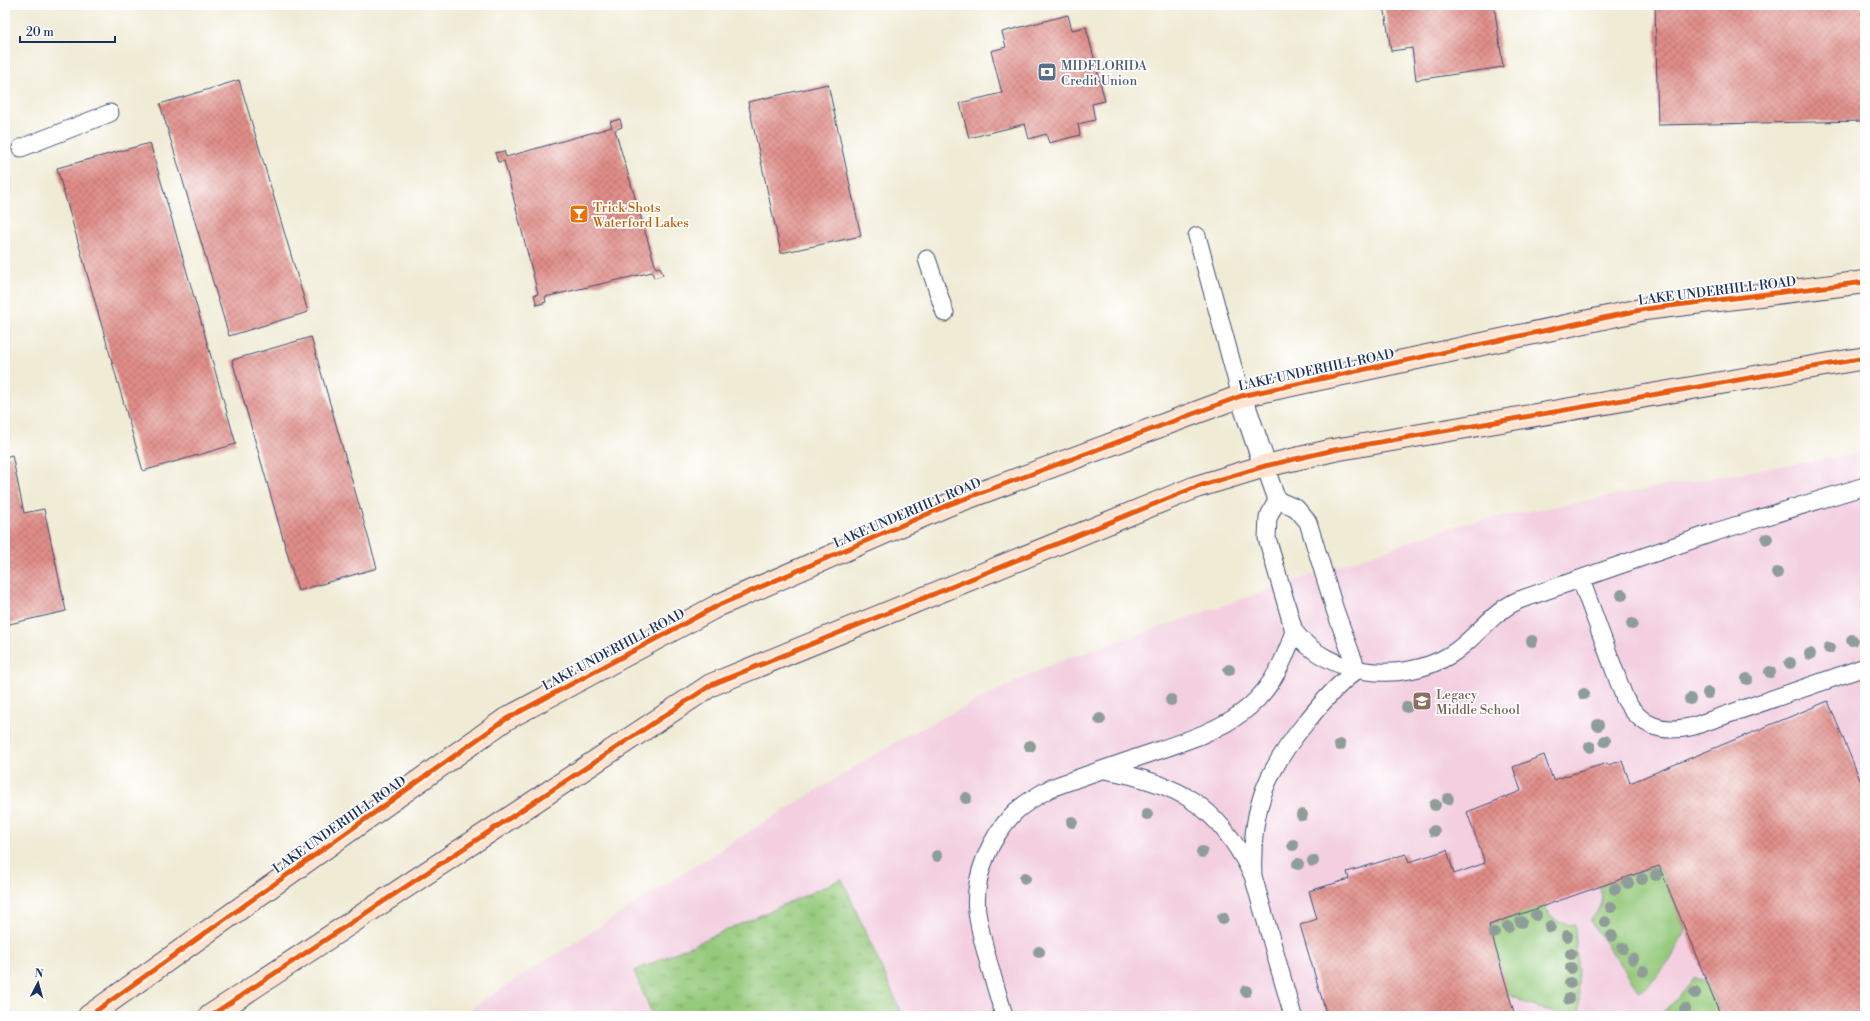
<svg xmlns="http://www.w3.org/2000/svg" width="1870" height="1021" viewBox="0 0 1870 1021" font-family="'Libre Bodoni',serif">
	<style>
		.built { fill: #f3cfe0 }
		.green { fill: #95c97b; stroke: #587c6c }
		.park { fill: url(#park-tufts); stroke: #587c6c }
		.building { fill: url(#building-cross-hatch) }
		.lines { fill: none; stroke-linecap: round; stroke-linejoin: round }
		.lane-casing { stroke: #3b4b70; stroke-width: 19 }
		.street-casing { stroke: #3b4b70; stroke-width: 24 }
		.secondary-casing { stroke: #3b4b70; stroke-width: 24 }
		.lane { stroke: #fff; stroke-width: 17 }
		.street { stroke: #fff; stroke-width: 22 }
		.secondary { stroke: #fde4d0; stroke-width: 22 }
		.cycleway-casing { stroke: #fff; stroke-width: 8 }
		.cycleway { stroke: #e8590c; stroke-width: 5 }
		.tree { fill: #8f9d98 }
		.labels { text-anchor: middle; stroke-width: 3.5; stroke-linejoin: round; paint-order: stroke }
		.service-label { font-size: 13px; fill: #4e5e75; stroke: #fff; text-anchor: start }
		.food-label { font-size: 13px; fill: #c56008; stroke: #fff; text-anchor: start }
		.street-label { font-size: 13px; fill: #1b2f5e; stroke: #fff }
		.education-label { font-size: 13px; fill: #785e54; stroke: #fff; text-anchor: start }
	</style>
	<defs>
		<pattern id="park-tufts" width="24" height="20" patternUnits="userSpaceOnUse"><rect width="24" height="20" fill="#95c97b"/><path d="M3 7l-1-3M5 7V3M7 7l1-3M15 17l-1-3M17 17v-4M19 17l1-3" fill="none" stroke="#79a468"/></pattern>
		<pattern id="building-cross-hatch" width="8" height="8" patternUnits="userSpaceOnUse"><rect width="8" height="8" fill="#e18d88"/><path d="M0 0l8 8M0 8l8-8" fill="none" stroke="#b67472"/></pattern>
	</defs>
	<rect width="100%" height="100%" fill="#fff"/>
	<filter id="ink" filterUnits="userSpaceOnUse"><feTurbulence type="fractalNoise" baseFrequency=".025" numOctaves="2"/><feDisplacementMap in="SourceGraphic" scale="8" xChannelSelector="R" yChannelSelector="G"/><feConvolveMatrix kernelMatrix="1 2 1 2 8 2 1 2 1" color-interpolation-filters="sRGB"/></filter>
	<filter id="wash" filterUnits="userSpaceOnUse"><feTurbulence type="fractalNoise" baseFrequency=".012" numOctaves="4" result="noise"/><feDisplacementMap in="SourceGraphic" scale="16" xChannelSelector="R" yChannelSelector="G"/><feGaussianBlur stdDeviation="0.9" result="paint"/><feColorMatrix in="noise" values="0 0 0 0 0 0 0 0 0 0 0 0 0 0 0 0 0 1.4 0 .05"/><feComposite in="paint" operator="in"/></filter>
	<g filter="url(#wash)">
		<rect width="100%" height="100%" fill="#f0ebd5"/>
		<path class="built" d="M1865,452V1016H459L750,831L904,737L1052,664L1461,524L1697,480Z"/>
		<g class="green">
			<path d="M1659,866L1685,930C1671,959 1666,971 1640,992L1590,921C1600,910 1604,900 1600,886Z"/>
			<path d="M1545,905C1550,919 1560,925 1575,925L1580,1013C1555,1014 1529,1008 1508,993L1489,925Z"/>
			<path d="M1695,977L1708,985L1721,1016H1658L1675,1001Z"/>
		</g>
		<path class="park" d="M842,879L903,1016H653L634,971Z"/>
		<g id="blocks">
			<g class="building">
				<path d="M1384,5H1494L1503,67L1416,80L1412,48L1391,51Z"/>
				<path d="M1655,5H1865V121L1658,125Z"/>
				<path d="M1068,15L1072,30L1086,27L1105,101L1092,104L1095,120L1078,124L1080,135L1049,143L1046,134L1029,139L1025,124L969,138L960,103L1002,93L991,51L1006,47L1002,32Z"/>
				<path d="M239,80L308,312L229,336L160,104Z"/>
				<path d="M828,84L861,236L781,253L748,102Z"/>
				<path d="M620,119L622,127L615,130L656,268L660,267L663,275L654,278L652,272L545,297L546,302L537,305L534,295L538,294L504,161L498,162L495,153L504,151L506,157L612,127L610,122Z"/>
				<path d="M150,143L236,444L143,471L57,168Z"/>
				<path d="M311,337L377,568L298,591L232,360Z"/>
				<path d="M12,455L24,513L44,509L66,611L5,625V457Z"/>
				<path d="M1828,701L1865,792V1016H1721L1659,866L1489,925L1515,1016H1327L1300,925L1317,919L1309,891L1349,879L1347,872L1406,854L1409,862L1447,850L1454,874L1485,863L1467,812L1521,791L1513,767L1544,755L1553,780L1607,763L1608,765L1622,761L1630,783Z"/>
			</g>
		</g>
	</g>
	<g filter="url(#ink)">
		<use href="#blocks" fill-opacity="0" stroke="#3b4b70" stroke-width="1"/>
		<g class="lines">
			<g class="lane-casing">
				<g id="lane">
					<path d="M21,148L110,113"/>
					<path d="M1197,236L1241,396"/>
					<path d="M927,259L945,313"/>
					<path d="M1265,466L1277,500L1268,518L1267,538L1294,631C1329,677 1402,684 1450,655C1476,639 1490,613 1519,600L1715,532L1865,486"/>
					<path d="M1277,500L1296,508L1308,522L1335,610L1357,670"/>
					<path d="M1581,580L1625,699C1641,727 1662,734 1694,726L1865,667"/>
					<path d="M1104,770C1177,783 1217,804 1251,872"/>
					<path d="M1004,1016C995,982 982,947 977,912C973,877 990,837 1015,812C1026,802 1038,795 1051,788C1083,776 1116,765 1148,754C1224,728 1268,715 1294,631"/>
					<path d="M1293,1016L1253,876C1250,809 1266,770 1308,720C1323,701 1338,684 1357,670"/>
				</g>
			</g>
			<g class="street-casing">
				<path id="street" d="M1241,396L1265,466"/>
			</g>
			<g class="secondary-casing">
				<g id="secondary">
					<path d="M89,1016L506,719L719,605L948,505L1241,396L1645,309L1865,282"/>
					<path d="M210,1016L711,685L1196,487L1265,466L1334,450L1865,358"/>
				</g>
			</g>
			<use href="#lane" class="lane"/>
			<use href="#street" class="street"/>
			<use href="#secondary" class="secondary"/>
			<g class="cycleway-casing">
				<g id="cycleway">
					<path d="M89,1016L506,719L719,605L948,505L1241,396L1645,309L1865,282"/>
					<path d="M210,1016L711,685L1196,487L1265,466L1334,450L1865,358"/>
				</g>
			</g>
			<use href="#cycleway" class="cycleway"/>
		</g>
		<g class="tree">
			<circle cx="1767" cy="539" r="6"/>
			<circle cx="1777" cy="573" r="6"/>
			<circle cx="1622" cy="595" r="6"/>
			<circle cx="1632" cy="624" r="6"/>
			<circle cx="1852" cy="640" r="6"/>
			<circle cx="1532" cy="641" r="6"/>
			<circle cx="1829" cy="648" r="6"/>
			<circle cx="1810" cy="654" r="6"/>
			<circle cx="1790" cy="663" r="6"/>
			<circle cx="1229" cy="670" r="6"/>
			<circle cx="1770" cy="672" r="6"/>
			<circle cx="1747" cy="679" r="6"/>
			<circle cx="1708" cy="693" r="6"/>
			<circle cx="1584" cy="694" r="6"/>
			<circle cx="1690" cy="699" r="6"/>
			<circle cx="1171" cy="700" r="6"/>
			<circle cx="1407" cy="707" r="6"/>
			<circle cx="1100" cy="719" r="6"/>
			<circle cx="1598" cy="725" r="6"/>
			<circle cx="1605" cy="741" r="6"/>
			<circle cx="1340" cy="745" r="6"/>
			<circle cx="1030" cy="746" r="6"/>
			<circle cx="1590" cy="747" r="6"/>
			<circle cx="966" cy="798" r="6"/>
			<circle cx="1448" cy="799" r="6"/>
			<circle cx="1435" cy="805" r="6"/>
			<circle cx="1147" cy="814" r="6"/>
			<circle cx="1302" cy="815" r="6"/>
			<circle cx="1072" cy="822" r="6"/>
			<circle cx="1434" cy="831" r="6"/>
			<circle cx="1293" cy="845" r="6"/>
			<circle cx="1202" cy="852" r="6"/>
			<circle cx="937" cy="856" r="6"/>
			<circle cx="1313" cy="861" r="6"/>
			<circle cx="1298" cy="864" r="6"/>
			<circle cx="1656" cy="875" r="6"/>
			<circle cx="1025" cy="878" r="6"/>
			<circle cx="1642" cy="879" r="6"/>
			<circle cx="1628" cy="883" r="6"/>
			<circle cx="1615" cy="889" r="6"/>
			<circle cx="1611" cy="907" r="6"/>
			<circle cx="1536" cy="915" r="6"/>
			<circle cx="1223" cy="918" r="6"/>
			<circle cx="1521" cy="922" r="6"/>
			<circle cx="1605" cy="922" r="6"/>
			<circle cx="1508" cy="927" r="6"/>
			<circle cx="1550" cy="927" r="6"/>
			<circle cx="1494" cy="933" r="6"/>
			<circle cx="1567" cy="936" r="6"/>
			<circle cx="1612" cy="936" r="6"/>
			<circle cx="1623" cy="948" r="6"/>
			<circle cx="1039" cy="952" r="6"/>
			<circle cx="1571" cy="954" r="6"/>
			<circle cx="1633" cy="959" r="6"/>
			<circle cx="1571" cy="968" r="6"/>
			<circle cx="1643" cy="971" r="6"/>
			<circle cx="1570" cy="983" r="6"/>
			<circle cx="1246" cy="991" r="6"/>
			<circle cx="1695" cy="993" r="6"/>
			<circle cx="1569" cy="999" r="6"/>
			<circle cx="1685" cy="1009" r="6"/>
		</g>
	</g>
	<defs>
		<g id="bank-square" transform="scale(1)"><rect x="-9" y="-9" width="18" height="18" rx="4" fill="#5c6f8a" stroke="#fff"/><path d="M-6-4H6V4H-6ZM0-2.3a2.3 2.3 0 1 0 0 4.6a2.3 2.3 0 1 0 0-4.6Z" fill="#fff"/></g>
		<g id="bar-square" transform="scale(1)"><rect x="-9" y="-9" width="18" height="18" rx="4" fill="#e8710a" stroke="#fff"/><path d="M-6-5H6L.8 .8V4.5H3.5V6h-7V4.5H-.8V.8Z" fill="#fff"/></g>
		<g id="school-square" transform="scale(1)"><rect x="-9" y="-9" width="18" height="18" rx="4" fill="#8d6e63" stroke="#fff"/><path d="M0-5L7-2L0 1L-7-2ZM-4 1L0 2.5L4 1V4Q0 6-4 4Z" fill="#fff"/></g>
	</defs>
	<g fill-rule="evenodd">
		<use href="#bank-square" x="1047" y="72"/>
		<use href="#bar-square" x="579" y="214"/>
		<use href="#school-square" x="1422" y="701"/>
	</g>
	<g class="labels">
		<g class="service-label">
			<text x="1061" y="70">MIDFLORIDA<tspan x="1061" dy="15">Credit Union</tspan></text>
		</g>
		<g class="food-label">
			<text x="593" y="212">Trick Shots<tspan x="593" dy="15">Waterford Lakes</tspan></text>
		</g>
		<g class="street-label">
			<text transform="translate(1717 290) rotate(-7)" y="5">LAKE UNDERHILL ROAD</text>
			<text transform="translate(1316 369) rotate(-12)" y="5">LAKE UNDERHILL ROAD</text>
			<text transform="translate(907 512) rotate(-23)" y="5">LAKE UNDERHILL ROAD</text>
			<text transform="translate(613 649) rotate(-28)" y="5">LAKE UNDERHILL ROAD</text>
			<text transform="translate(339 824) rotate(-35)" y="5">LAKE UNDERHILL ROAD</text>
		</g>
		<g class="education-label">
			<text x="1436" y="699">Legacy<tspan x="1436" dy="15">Middle School</tspan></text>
		</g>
	</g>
	<rect width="1870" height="1021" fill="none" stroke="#fff" stroke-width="20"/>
	<g transform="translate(38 983) rotate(6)" stroke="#ffffff" stroke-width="3" paint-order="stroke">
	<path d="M0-3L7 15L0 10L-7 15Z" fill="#1b2f5e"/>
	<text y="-6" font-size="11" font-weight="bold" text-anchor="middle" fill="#1b2f5e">N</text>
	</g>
	<path d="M20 36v6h95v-6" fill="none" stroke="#1b2f5e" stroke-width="2"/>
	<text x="26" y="36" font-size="12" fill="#1b2f5e" stroke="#ffffff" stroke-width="3" paint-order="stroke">20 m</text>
</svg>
